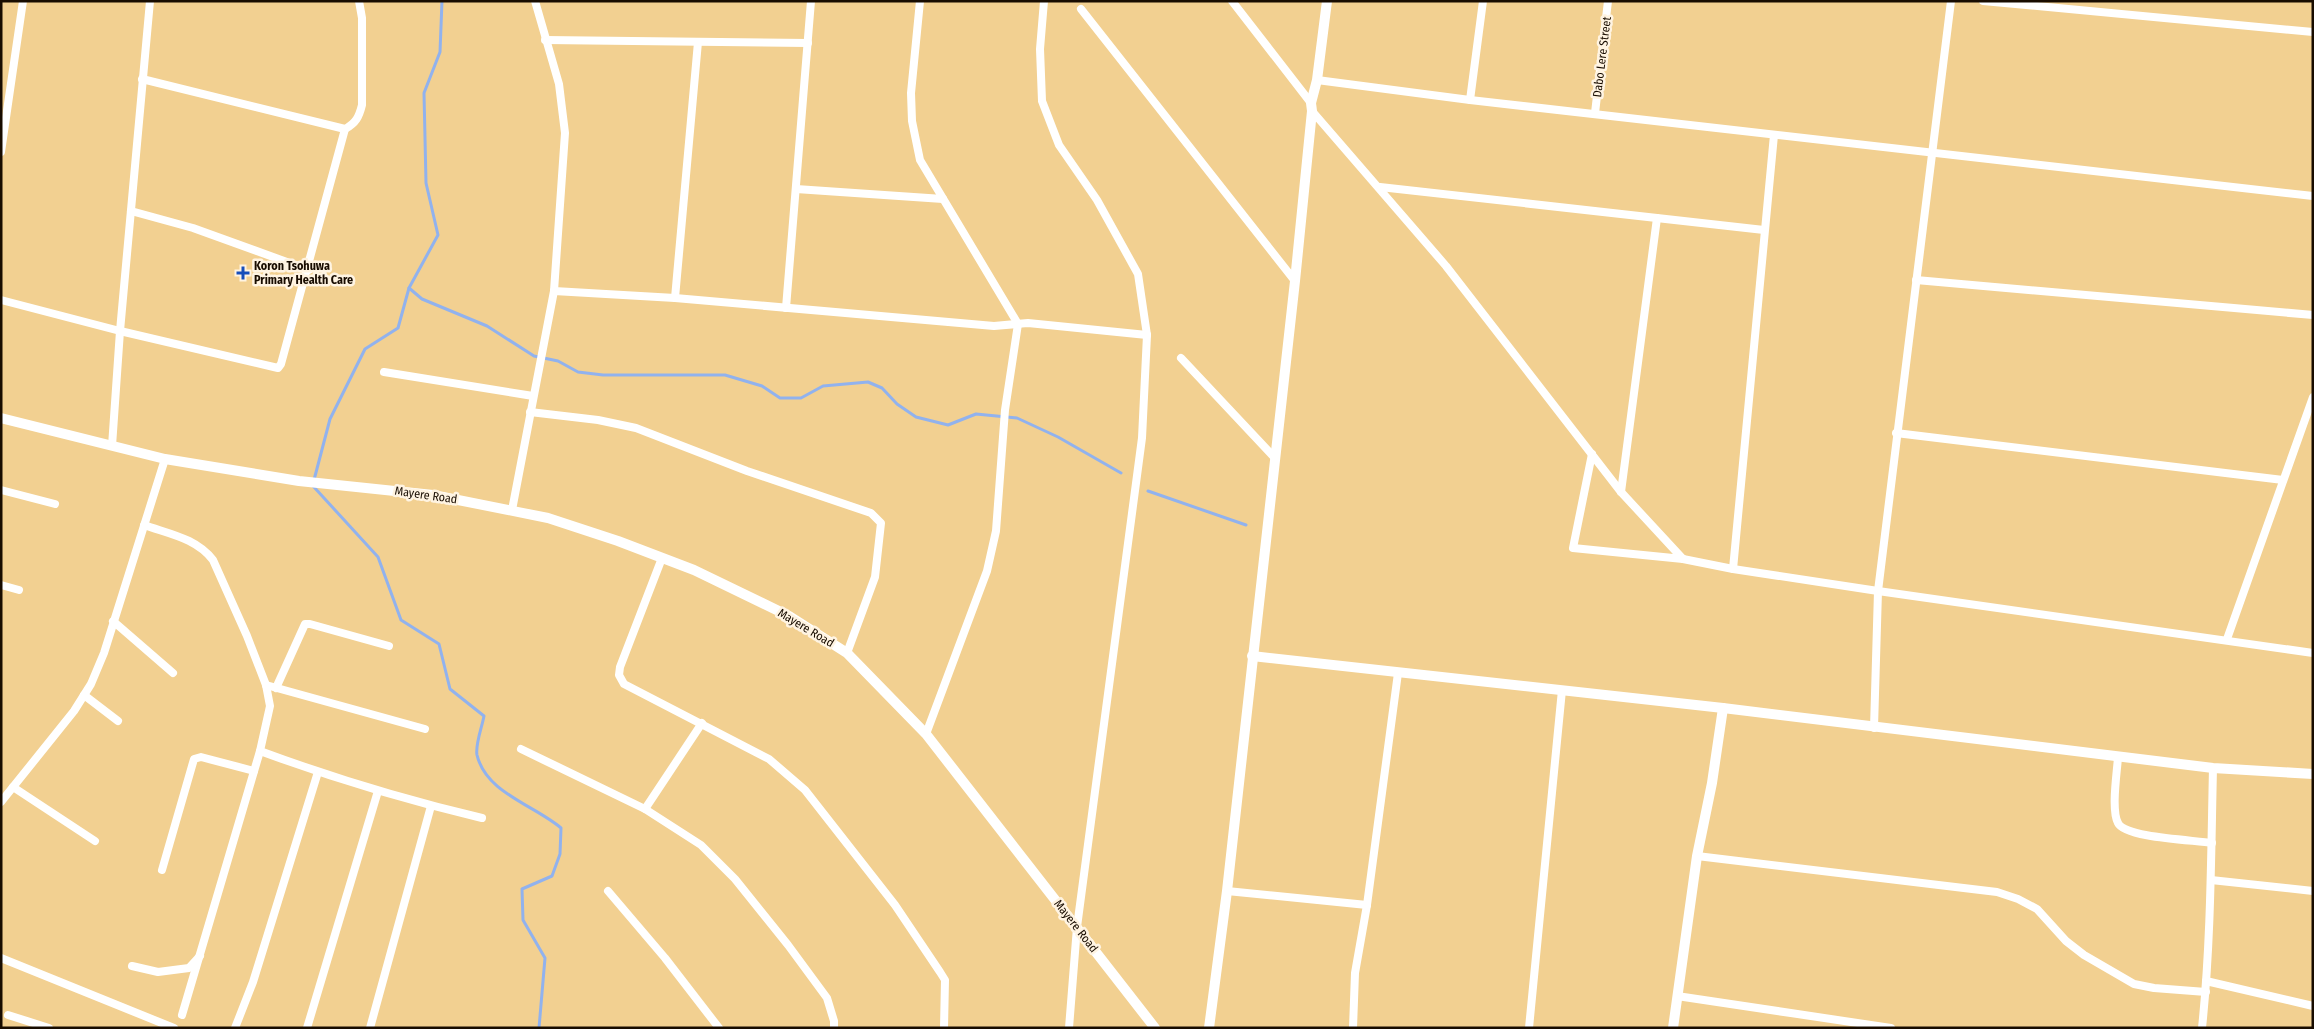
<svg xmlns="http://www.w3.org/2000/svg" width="2314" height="1029" viewBox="0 0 2314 1029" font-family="'Fira Sans Condensed',sans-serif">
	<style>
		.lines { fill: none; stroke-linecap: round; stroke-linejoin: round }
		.stream { stroke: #91b2ee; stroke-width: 3 }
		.minor { stroke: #fff; stroke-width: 8 }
		.tertiary { stroke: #fff; stroke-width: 10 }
		.poi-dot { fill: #164eba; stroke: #fff4e2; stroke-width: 2 }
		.labels { text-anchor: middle; stroke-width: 5; stroke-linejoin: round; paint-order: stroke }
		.street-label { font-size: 12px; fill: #180c00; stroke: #fff4e2 }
		.poi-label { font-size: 12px; font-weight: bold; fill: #180c00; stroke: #fff4e2; text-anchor: start }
	</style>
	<rect width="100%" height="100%" fill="#f2d091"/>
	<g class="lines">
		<g class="stream">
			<path d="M409,288L422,299L487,326L534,356L558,361L578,372L603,375H725L762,386L780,398H801L823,386L868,382L882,388L897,404L916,417L948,425L976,414L1017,418L1058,437L1121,473"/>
			<path d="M314,480L330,419L365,349L398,328L409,288L438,235L426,183L424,93L440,52L442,1"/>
			<path d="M313,486L378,557L401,620L439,644L450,689L484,716C482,727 475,745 477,755C486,793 534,805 561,828L560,854L552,876L522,889L523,920L545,958L539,1028"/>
			<path d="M1148,491L1246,525"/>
		</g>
		<g class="minor">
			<path d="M920,1L911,93L912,121L920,160L1018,324L1005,410L996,531L987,571L926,734"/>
			<path d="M1044,1L1040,49L1042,101L1059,145L1097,200L1138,274L1147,335L1142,438L1077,927L1069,1028"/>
			<path d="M1232,1L1311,103"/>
			<path d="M1983,1L2313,32"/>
			<path d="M1081,9L1295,281"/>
			<path d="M545,40L808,43"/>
			<path d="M142,79L345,129C356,123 359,117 362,105V18L359,1"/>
			<path d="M1317,80L1470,100L2313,196"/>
			<path d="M1470,100L1483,1"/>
			<path d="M1312,111L1446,266L1621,492L1683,559L1733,569L1878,591L2313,653"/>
			<path d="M1595,113L1608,1"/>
			<path d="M1,152L23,1"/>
			<path d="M1380,187L1764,230"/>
			<path d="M796,189L943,199"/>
			<path d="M131,211L193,228L309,270"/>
			<path d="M1916,280L2313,315"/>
			<path d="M554,291L675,298L994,326L1028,323L1147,335"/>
			<path d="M675,298L698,42"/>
			<path d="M1,300L120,331L278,368L281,364L345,129"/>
			<path d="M786,308L811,1"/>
			<path d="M1181,358L1275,458"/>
			<path d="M384,372L533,396"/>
			<path d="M530,412L598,420L636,428L747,471L871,513L881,523L875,577L847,653"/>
			<path d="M1896,433L2283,480"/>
			<path d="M112,446L120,331L150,1"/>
			<path d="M1592,454L1573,548L1683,559"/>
			<path d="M1,490L55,504"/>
			<path d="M1621,492L1657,218"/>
			<path d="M512,510L554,291L565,133L559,84L535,1"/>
			<path d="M144,525C169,534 196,538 213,560L247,636L266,685L270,706L260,751C333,778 406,800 482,818"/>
			<path d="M662,558L620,667L619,675L624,684L769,759L805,790L895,905L940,972L945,980L944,1028"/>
			<path d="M1733,569L1774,135"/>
			<path d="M1,585L19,590"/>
			<path d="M113,621L173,673"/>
			<path d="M2227,639L2313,397"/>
			<path d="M266,685L425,729"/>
			<path d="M276,688L305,624H310L389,646"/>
			<path d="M84,695L118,721"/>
			<path d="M1874,728L1878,591L1951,1"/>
			<path d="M521,749L645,809L701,845L735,879L788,945L827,998L834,1021V1028"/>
			<path d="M2118,757C2117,773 2111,810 2118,823C2125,838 2194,840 2212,843"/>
			<path d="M13,787L95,841"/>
			<path d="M1,802L74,711L91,684L104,653L165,459"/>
			<path d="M645,809L702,723"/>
			<path d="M1697,856L1997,892L2018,899L2037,909L2066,941L2084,955L2134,984L2154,988L2206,992"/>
			<path d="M162,870L194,759L201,757L254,771"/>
			<path d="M2211,880L2313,891"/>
			<path d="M608,891L665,958L719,1028"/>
			<path d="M1227,891L1367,905"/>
			<path d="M1,958L174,1028"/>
			<path d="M132,966L158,972L189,968L200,956"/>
			<path d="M2206,981L2313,1006"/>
			<path d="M1677,996L1891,1028"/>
			<path d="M8,1015L49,1028"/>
			<path d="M182,1015L260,751"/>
			<path d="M235,1028L253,982L318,772"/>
			<path d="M307,1028L378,791"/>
			<path d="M370,1028L431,806"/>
			<path d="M1353,1028L1355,973L1367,905L1398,673"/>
			<path d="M1529,1028L1562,690"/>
			<path d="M2202,1028C2211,942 2211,855 2213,768"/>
		</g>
		<g class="tertiary">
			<path d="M1,418L165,459L299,481L433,495L548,518L618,541L694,570L789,616L847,653L926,734L1155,1028"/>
			<path d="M1252,656L1723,708L2213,768L2313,774"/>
			<path d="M1209,1028L1227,891L1295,281L1312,111L1311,103L1317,80L1327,1"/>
			<path d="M1673,1028L1697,856L1712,783L1723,708"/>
		</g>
	</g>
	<path class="poi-dot" d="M240.5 265.5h5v5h5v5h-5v5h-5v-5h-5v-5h5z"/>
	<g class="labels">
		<g class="street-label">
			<text transform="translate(1602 57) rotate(-83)" y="4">Dabo Lere Street</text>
			<text transform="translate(426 495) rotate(8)" y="4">Mayere Road</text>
			<text transform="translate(806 628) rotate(31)" y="4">Mayere Road</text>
			<text transform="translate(1076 926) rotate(52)" y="4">Mayere Road</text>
		</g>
		<g class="poi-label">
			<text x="254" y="270">Koron Tsohuwa<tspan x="254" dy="14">Primary Health Care</tspan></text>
		</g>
	</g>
	<rect width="2314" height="1029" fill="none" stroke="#180c00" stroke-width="5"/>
</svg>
